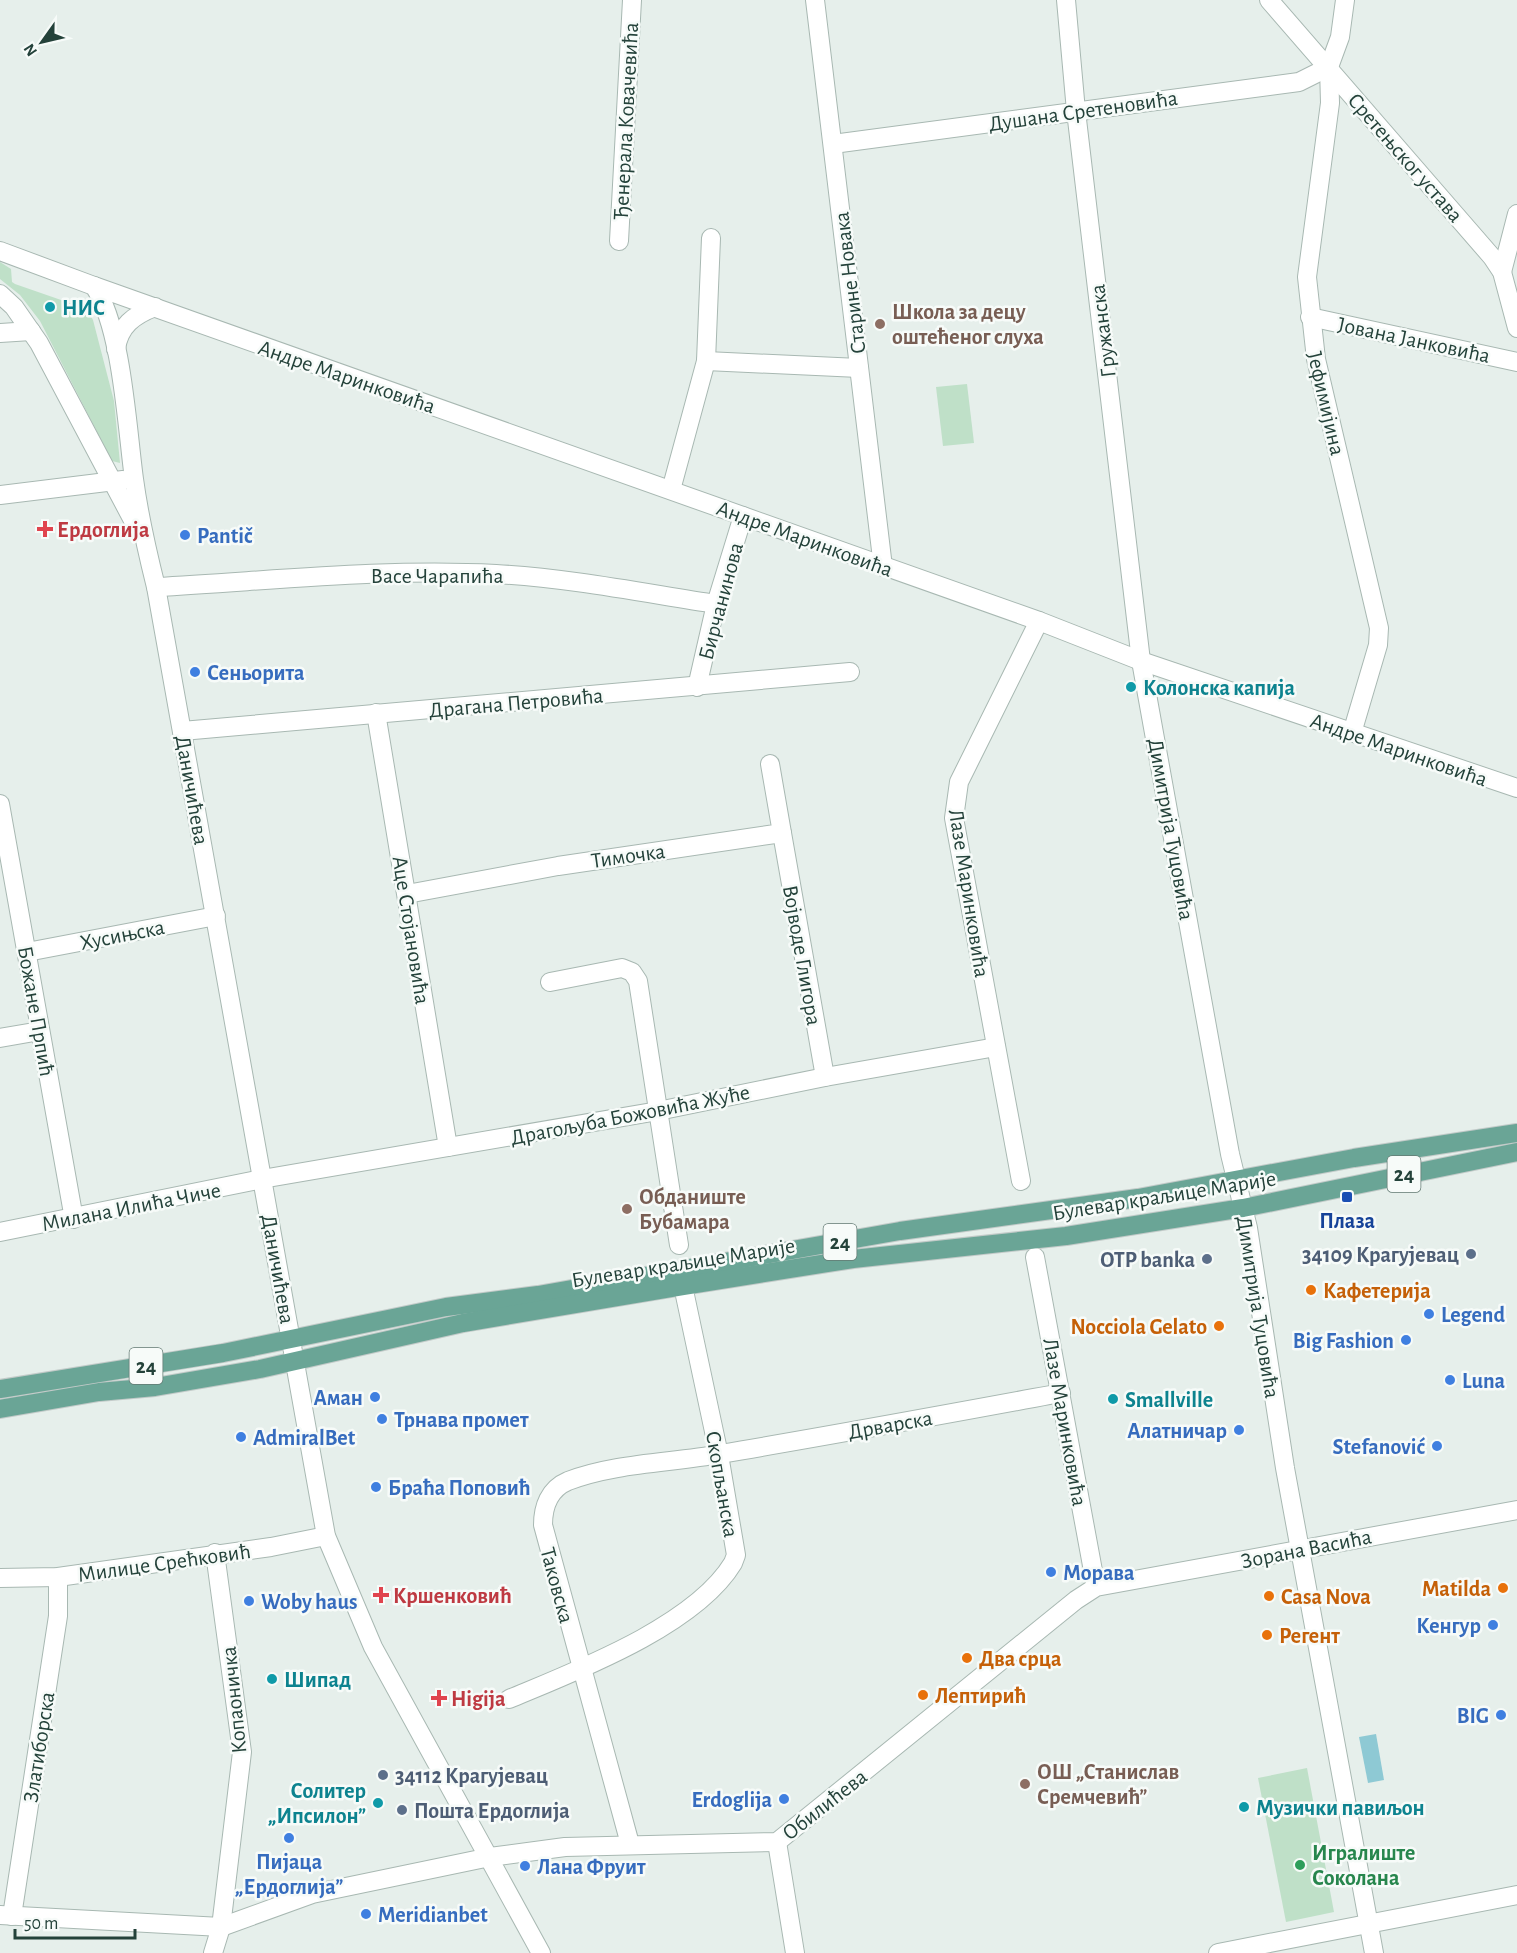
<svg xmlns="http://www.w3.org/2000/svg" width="1517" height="1953" viewBox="0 0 1517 1953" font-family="'Alegreya Sans',sans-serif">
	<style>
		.green { fill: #bfe0c8 }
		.water { fill: #8ec9d4 }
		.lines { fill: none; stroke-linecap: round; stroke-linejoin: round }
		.minor-casing { stroke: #a8b8b2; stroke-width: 20 }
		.major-casing { stroke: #c2cac8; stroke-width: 20 }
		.minor { stroke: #fff; stroke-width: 18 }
		.major { stroke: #6aa596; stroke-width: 18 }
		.culture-dot { fill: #0f9aa8; stroke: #f7fbf9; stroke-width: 2 }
		.education-dot { fill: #8d6e63; stroke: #f7fbf9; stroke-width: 2 }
		.health-dot { fill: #e0444e; stroke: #f7fbf9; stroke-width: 2 }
		.shop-dot { fill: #3f7fe0; stroke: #f7fbf9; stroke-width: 2 }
		.transit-dot { fill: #1a4fb4; stroke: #f7fbf9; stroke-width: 2 }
		.service-dot { fill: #5c6f8a; stroke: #f7fbf9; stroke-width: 2 }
		.food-dot { fill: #e8710a; stroke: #f7fbf9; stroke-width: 2 }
		.leisure-dot { fill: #2e9e5b; stroke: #f7fbf9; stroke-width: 2 }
		.labels { text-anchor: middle; stroke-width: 5; stroke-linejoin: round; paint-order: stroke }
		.shield { fill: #f7fbf9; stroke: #637a73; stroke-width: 1.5 }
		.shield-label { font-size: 21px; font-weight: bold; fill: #24423a }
		.street-label { font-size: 22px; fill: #24423a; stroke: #f7fbf9 }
		.culture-label { font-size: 22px; font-weight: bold; fill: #0d838f; stroke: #f7fbf9; text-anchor: start }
		.education-label { font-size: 22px; font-weight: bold; fill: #785e54; stroke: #f7fbf9; text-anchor: start }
		.health-label { font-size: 22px; font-weight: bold; fill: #be3a42; stroke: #f7fbf9; text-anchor: start }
		.shop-label { font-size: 22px; font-weight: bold; fill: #366cbe; stroke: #f7fbf9; text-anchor: start }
		.transit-label { font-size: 22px; font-weight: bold; fill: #164399; stroke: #f7fbf9 }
		.service-label { font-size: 22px; font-weight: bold; fill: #4e5e75; stroke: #f7fbf9; text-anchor: end }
		.food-label { font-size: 22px; font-weight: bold; fill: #c56008; stroke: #f7fbf9; text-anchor: start }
		.leisure-label { font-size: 22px; font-weight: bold; fill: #27864d; stroke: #f7fbf9; text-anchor: start }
	</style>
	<rect width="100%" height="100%" fill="#e6efeb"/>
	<g class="green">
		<path d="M0,262L11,269L12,282L15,284L87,309L93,320L114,401L120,463L112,461L40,321L20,295L0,279Z"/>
		<path d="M967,384L974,443L943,446L936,387Z"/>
		<path d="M1307,1768L1334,1912L1286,1922L1258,1778Z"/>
	</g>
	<path class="water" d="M1376,1734L1384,1780L1368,1783L1359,1737Z"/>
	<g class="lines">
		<g class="minor-casing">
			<g id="minor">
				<path d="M815,0L883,567"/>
				<path d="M1066,0L1076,111L1141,661L1230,1154L1248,1228L1285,1468L1374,1953"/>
				<path d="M1269,0L1492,257L1502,272L1517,328"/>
				<path d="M1345,0L1340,37L1329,67L1330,103L1307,277L1316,359L1379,628L1378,645L1352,733"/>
				<path d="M833,144L1299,82L1329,67"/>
				<path d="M619,241L632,0"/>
				<path d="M0,251L94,286C122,327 127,428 134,479C139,516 147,551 156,587L326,1536L373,1647L541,1953"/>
				<path d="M1502,272L1517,214"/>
				<path d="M94,286L1039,621L1141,661L1517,788"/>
				<path d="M0,294L14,307L39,343L136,526"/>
				<path d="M1310,317L1517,362"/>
				<path d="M0,333L31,331"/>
				<path d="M116,349C119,326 134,315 155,307"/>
				<path d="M706,361L859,368"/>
				<path d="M671,490L706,361L711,238"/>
				<path d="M0,495L123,480"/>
				<path d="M156,587C269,581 382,568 496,574C569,578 644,593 716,604"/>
				<path d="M697,687L716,604L743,516"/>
				<path d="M376,713L448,1147"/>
				<path d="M182,731L850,672"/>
				<path d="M0,804L74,1219"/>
				<path d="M782,833L825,1077"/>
				<path d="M407,894L558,866L782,833L770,764"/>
				<path d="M27,952L216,916"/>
				<path d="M550,982L622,968L632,972L638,981L679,1245"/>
				<path d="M0,1038L40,1031"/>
				<path d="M1021,1181L954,818L959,782L1039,621"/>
				<path d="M0,1232L262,1179L658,1111L825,1077L996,1047"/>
				<path d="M1035,1257L1096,1587"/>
				<path d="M0,1578L58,1577L271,1547L326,1536"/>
				<path d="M509,1699C576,1671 695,1626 733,1563L736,1555L719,1455L683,1286"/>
				<path d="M777,1842L795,1953"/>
				<path d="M630,1844L543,1525C543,1507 549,1489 568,1481C615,1463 671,1463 720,1454C834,1435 947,1414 1061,1393"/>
				<path d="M0,1915L221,1927L312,1894L490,1857L565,1847L777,1842L1076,1600L1096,1587L1517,1510"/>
				<path d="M12,1916L58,1616V1577"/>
				<path d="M213,1953L221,1927L242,1752L215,1553"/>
				<path d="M1218,1953L1517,1895"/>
			</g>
		</g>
		<g class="major-casing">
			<g id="major">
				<path d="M0,1389L223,1353L446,1307L538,1295L900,1231L1138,1198L1354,1158L1517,1133"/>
				<path d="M0,1409L99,1392L155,1387L260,1369L463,1323L683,1286L853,1259L1066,1236L1243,1208L1517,1152"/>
			</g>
		</g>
		<use href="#minor" class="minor"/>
		<use href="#major" class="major"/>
	</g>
	<g class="culture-dot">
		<circle cx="50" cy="307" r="6"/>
		<circle cx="1131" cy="687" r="6"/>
		<circle cx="1113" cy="1399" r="6"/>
		<circle cx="272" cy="1679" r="6"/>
		<circle cx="378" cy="1803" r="6"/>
		<circle cx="1244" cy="1807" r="6"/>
	</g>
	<g class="education-dot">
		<circle cx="880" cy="324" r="6"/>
		<circle cx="627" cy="1209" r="6"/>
		<circle cx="1025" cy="1784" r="6"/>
	</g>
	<g class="health-dot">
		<path d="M42 520h6v6h6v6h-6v6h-6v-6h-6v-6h6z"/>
		<path d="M378 1586h6v6h6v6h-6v6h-6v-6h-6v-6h6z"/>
		<path d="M436 1689h6v6h6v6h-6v6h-6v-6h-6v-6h6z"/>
	</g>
	<g class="shop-dot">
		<circle cx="185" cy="535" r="6"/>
		<circle cx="195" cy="672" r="6"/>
		<circle cx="1429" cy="1314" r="6"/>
		<circle cx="1406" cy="1340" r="6"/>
		<circle cx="1450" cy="1380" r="6"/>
		<circle cx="375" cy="1397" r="6"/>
		<circle cx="382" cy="1419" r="6"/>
		<circle cx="1239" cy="1430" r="6"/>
		<circle cx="241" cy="1437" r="6"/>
		<circle cx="1437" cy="1446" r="6"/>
		<circle cx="376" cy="1487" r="6"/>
		<circle cx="1051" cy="1572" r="6"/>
		<circle cx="249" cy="1601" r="6"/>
		<circle cx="1493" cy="1625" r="6"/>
		<circle cx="1501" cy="1715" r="6"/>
		<circle cx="784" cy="1799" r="6"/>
		<circle cx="289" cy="1838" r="6"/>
		<circle cx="525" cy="1866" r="6"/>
		<circle cx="366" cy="1914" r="6"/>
	</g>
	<rect class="transit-dot" x="1341" y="1191" width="12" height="12" rx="3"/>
	<g class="service-dot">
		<circle cx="1471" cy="1254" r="6"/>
		<circle cx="1207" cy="1259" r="6"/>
		<circle cx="383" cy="1775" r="6"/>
		<circle cx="402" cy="1810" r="6"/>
	</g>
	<g class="food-dot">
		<circle cx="1311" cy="1290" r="6"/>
		<circle cx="1219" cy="1326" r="6"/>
		<circle cx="1503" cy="1588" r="6"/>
		<circle cx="1269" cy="1596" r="6"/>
		<circle cx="1267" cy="1635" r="6"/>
		<circle cx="967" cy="1658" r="6"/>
		<circle cx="923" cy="1695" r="6"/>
	</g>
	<circle class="leisure-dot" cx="1300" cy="1865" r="6"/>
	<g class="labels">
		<g class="shield">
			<rect x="1387.5" y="1156" width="33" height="36" rx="4.5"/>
			<rect x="823.5" y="1224" width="33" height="36" rx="4.5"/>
			<rect x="129.5" y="1348" width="33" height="36" rx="4.5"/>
		</g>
		<g class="shield-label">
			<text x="1404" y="1181">24</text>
			<text x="840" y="1249">24</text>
			<text x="146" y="1373">24</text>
		</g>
		<g class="street-label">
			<text transform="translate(1083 110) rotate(-8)" y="8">Душана Сретеновића</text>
			<text transform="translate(625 121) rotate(-87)" y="8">Ђенерала Ковачевића</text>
			<text transform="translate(1406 157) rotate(49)" y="8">Сретењског устава</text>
			<text transform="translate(849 283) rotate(-97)" y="8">Старине Новака</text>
			<text transform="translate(1102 331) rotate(-97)" y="8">Гружанска</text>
			<text transform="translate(1414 339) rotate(12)" y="8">Јована Јанковића</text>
			<text transform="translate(347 376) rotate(19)" y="8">Андре Маринковића</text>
			<text transform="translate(1327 403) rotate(77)" y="8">Јефимијина</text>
			<text transform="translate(805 538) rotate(20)" y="8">Андре Маринковића</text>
			<text x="437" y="583">Васе Чарапића</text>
			<text transform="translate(720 601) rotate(-75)" y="8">Бирчанинова</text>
			<text transform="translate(516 702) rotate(-5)" y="8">Драгана Петровића</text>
			<text transform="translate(1399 749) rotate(19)" y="8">Андре Маринковића</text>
			<text transform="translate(193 790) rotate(80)" y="8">Даничићева</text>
			<text transform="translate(1172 829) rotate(80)" y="8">Димитрија Туцовића</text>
			<text transform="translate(628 855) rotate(-8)" y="8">Тимочка</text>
			<text transform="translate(970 893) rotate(81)" y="8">Лазе Маринковића</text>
			<text transform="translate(412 930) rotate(81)" y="8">Аце Стојановића</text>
			<text transform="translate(122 934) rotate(-11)" y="8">Хусињска</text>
			<text transform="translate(803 955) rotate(80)" y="8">Војводе Глигора</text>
			<text transform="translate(37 1011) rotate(80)" y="8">Божане Прпић</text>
			<text transform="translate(630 1114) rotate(-11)" y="8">Драгољуба Божовића Жуће</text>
			<text transform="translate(1164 1195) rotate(-9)" y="8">Булевар краљице Марије</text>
			<text transform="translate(131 1206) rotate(-11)" y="8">Милана Илића Чиче</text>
			<text transform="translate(683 1262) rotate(-9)" y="8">Булевар краљице Марије</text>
			<text transform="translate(279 1269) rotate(80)" y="8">Даничићева</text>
			<text transform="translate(1259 1307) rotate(81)" y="8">Димитрија Туцовића</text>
			<text transform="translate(1066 1422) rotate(80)" y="8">Лазе Маринковића</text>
			<text transform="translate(890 1424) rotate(-10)" y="8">Дрварска</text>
			<text transform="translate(723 1484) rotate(80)" y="8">Скопљанска</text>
			<text transform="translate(1306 1548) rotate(-11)" y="8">Зорана Васића</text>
			<text transform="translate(164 1562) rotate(-8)" y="8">Милице Срећковић</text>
			<text transform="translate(558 1585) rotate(75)" y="8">Таковска</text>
			<text transform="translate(233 1700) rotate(-96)" y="8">Копаоничка</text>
			<text transform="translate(38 1747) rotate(-81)" y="8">Златиборска</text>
			<text transform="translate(824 1804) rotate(-38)" y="8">Обилићева</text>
		</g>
		<g class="culture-label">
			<text x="62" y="315">НИС</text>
			<text x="1143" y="695">Колонска капија</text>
			<text x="1125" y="1407">Smallville</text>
			<text x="284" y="1687">Шипад</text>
			<text x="366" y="1798" text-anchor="end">Солитер<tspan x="366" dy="25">„Ипсилон”</tspan></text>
			<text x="1256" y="1815">Музички павиљон</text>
		</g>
		<g class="education-label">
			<text x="892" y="319">Школа за децу<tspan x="892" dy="25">оштећеног слуха</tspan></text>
			<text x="639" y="1204">Обданиште<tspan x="639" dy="25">Бубамара</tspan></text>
			<text x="1037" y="1779">ОШ „Станислав<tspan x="1037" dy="25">Сремчевић”</tspan></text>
		</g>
		<g class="health-label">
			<text x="57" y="537">Ердоглија</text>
			<text x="393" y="1603">Кршенковић</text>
			<text x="451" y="1706">Higija</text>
		</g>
		<g class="shop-label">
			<text x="197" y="543">Pantič</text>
			<text x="207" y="680">Сеньорита</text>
			<text x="1441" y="1322">Legend</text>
			<text x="1394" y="1348" text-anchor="end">Big Fashion</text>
			<text x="1462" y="1388">Luna</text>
			<text x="363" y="1405" text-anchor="end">Аман</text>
			<text x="394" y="1427">Трнава промет</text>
			<text x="1227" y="1438" text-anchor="end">Алатничар</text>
			<text x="253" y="1445">AdmiralBet</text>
			<text x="1425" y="1454" text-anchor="end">Stefanović</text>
			<text x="388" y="1495">Браћа Поповић</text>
			<text x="1063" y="1580">Морава</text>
			<text x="261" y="1609">Woby haus</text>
			<text x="1481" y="1633" text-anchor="end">Кенгур</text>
			<text x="1489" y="1723" text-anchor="end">BIG</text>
			<text x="772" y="1807" text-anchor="end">Erdoglija</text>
			<text x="289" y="1869" text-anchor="middle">Пијаца<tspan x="289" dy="25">„Ердоглија”</tspan></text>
			<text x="537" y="1874">Лана Фруит</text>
			<text x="378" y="1922">Meridianbet</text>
		</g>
		<g class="transit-label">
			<text x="1347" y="1228">Плаза</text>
		</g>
		<g class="service-label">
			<text x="1459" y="1262">34109 Крагујевац</text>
			<text x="1195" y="1267">OTP banka</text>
			<text x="395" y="1783" text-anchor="start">34112 Крагујевац</text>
			<text x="414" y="1818" text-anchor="start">Пошта Ердоглија</text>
		</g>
		<g class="food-label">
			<text x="1323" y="1298">Кафетерија</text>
			<text x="1207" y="1334" text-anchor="end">Nocciola Gelato</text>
			<text x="1491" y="1596" text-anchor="end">Matilda</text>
			<text x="1281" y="1604">Casa Nova</text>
			<text x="1279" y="1643">Регент</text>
			<text x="979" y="1666">Два срца</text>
			<text x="935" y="1703">Лептирић</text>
		</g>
		<g class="leisure-label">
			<text x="1312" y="1860">Игралиште<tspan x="1312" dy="25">Соколана</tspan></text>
		</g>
	</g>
	<g transform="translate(42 42) rotate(236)" stroke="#f7fbf9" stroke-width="4.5" paint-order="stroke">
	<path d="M0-4.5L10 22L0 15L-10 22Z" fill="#24423a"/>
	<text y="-9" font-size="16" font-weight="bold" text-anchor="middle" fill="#24423a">N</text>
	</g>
	<path d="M15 1929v9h120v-9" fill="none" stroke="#24423a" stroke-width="3"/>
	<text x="24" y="1929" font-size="18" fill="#24423a" stroke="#f7fbf9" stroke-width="4.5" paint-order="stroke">50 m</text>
</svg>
